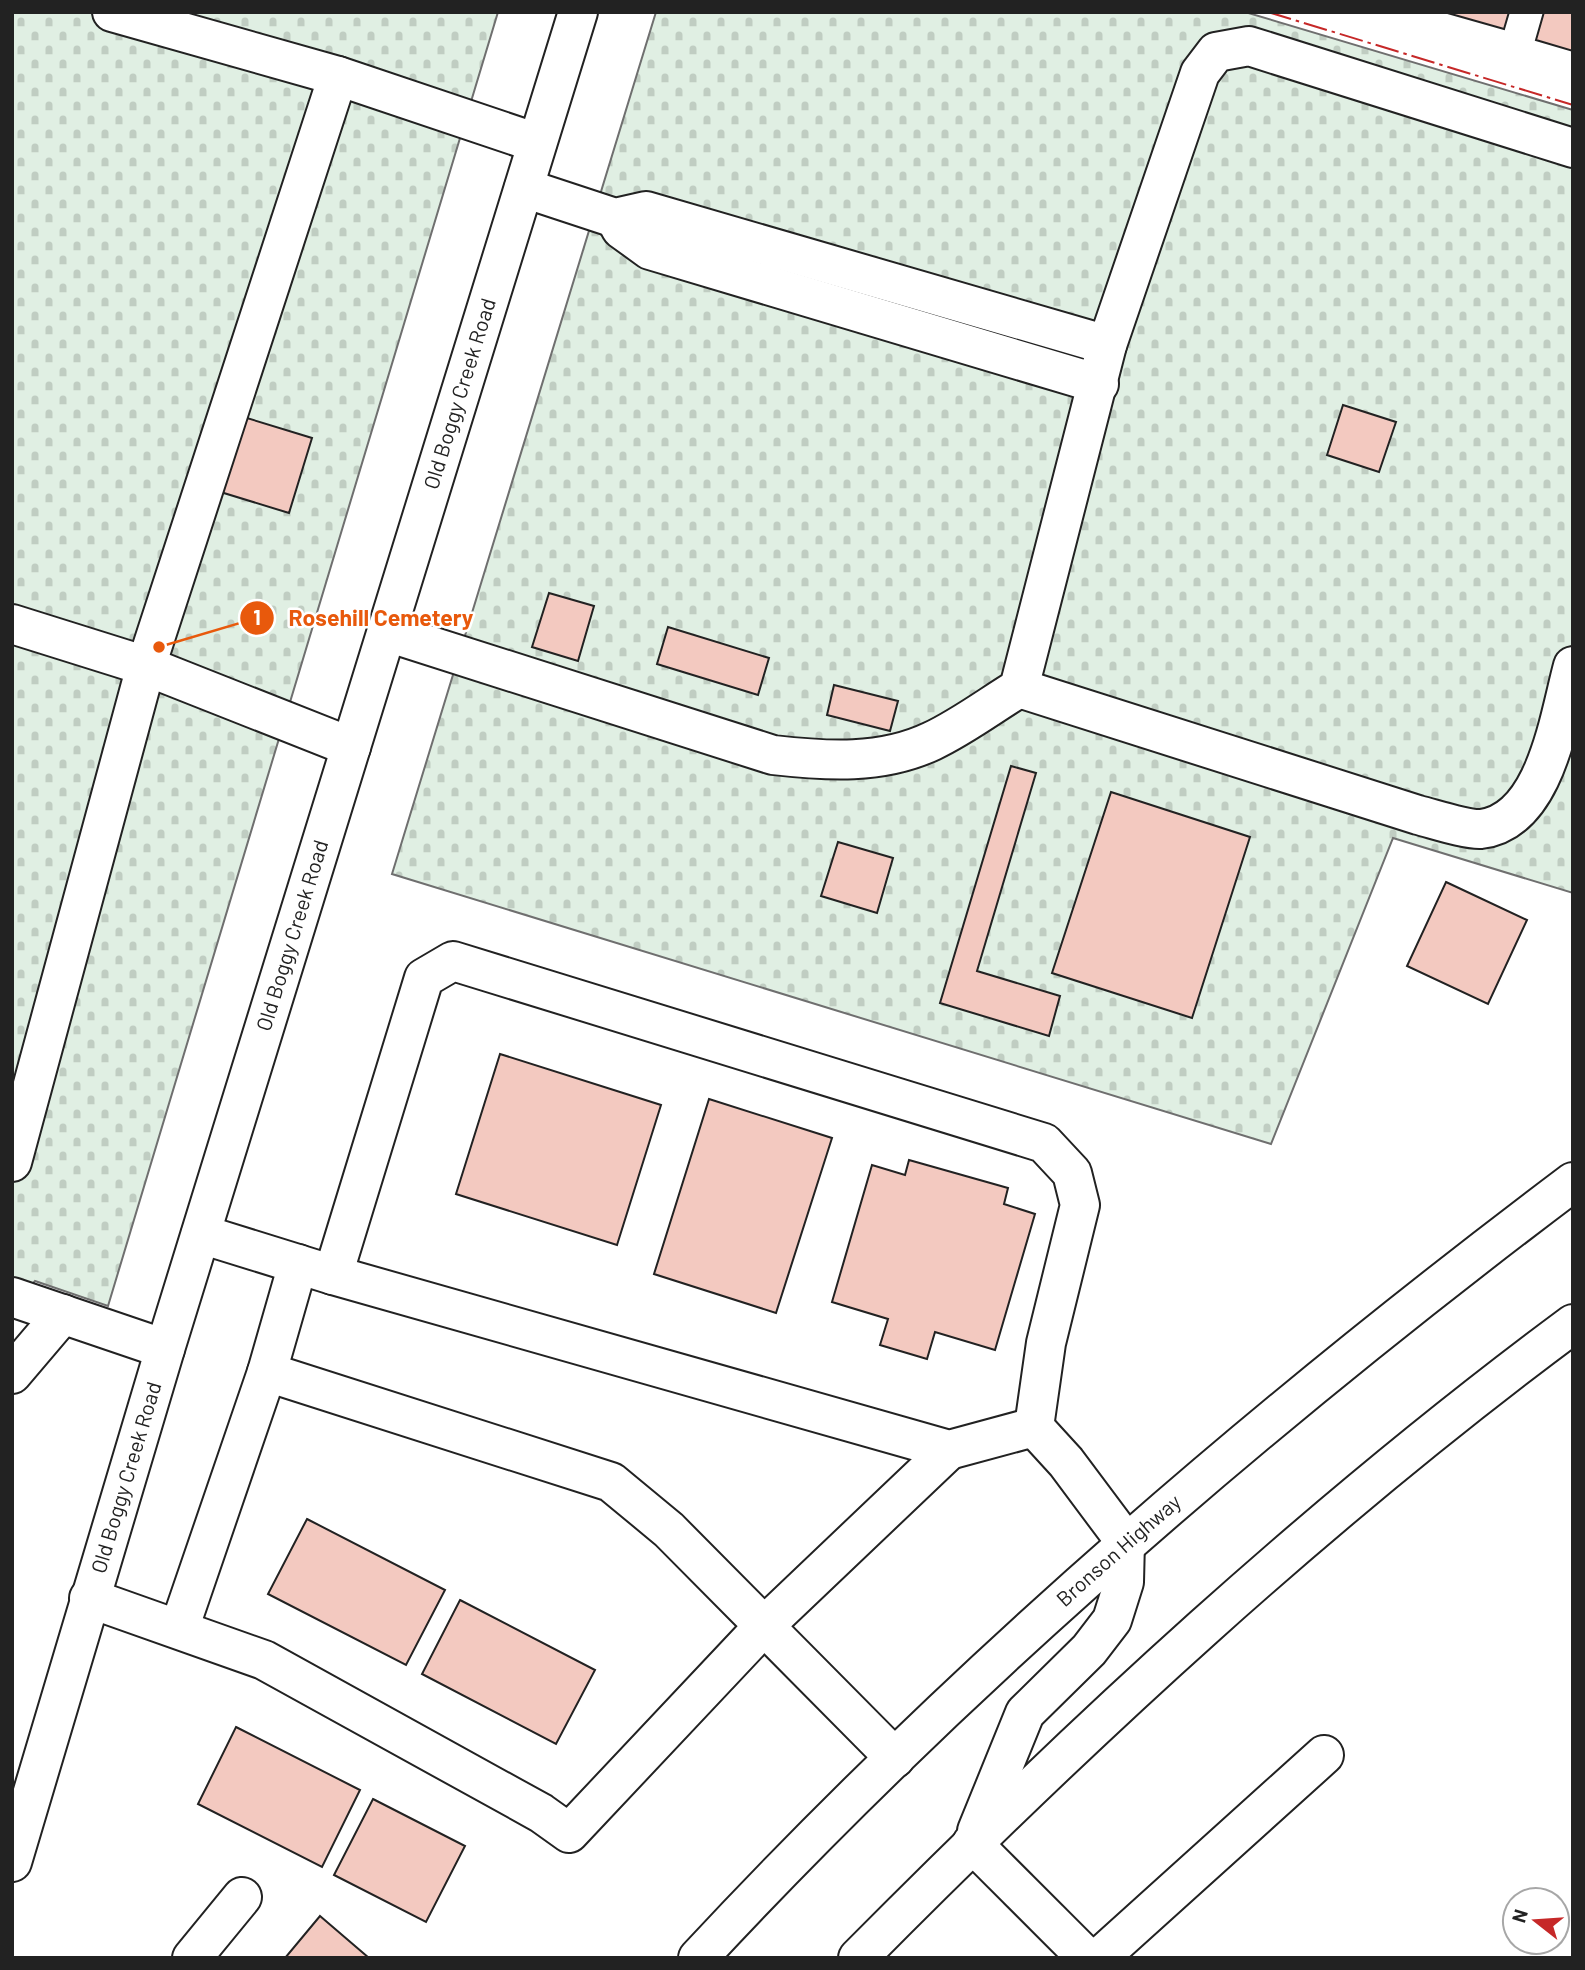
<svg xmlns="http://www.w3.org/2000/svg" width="1585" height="1970" viewBox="0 0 1585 1970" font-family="Barlow,sans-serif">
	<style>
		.cemetery { fill: url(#cemetery-stones); stroke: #6f6f6f; stroke-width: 2 }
		.building { fill: #f3c9c0; stroke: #222; stroke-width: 2 }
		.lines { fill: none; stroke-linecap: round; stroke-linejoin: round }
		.minor-casing { stroke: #222; stroke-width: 42 }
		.highway-casing { stroke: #222; stroke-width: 42 }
		.minor { stroke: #fff; stroke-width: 38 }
		.highway { stroke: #fff; stroke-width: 38 }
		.power { stroke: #c62828; stroke-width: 2; stroke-dasharray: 24 5 3.5 5; stroke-linecap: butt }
		.labels { text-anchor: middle; stroke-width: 5; stroke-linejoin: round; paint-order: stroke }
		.street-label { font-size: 21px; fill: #222; stroke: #fff }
		.leader { fill: none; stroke: #e8590c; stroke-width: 2.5 }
		.callout-dot { fill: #e8590c; stroke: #fff; stroke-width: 2.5 }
		.mark-label { font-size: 21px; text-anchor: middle; font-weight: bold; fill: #fff }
		.callout-label { font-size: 23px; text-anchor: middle; font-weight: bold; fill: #e8590c; stroke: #fff; stroke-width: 5; stroke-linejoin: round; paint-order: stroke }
	</style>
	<defs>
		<pattern id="cemetery-stones" width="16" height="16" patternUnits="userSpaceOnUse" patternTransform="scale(1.75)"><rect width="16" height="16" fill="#e0efe3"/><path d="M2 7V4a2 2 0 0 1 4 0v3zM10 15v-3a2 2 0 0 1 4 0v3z" fill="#c0cdc2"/></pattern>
	</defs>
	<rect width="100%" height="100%" fill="#fff"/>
	<g class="cemetery">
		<path d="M12,12H498L108,1306L35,1281L12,1307Z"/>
		<path d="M656,12H1245L1573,110V893L1393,838L1271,1144L392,874Z"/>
	</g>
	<g class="building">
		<path d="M1444,12H1509L1504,29Z"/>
		<path d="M1544,12H1573V51L1536,40Z"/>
		<path d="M1343,405L1396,422L1379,472L1327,455Z"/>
		<path d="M237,415L312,438L289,513L214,490Z"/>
		<path d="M549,593L594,606L578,661L532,647Z"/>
		<path d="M668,627L769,658L758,695L657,664Z"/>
		<path d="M834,685L898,701L890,731L827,715Z"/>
		<path d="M1011,766L1036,773L977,971L1060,996L1049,1036L940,1003Z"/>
		<path d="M1111,792L1250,837L1192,1018L1052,973Z"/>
		<path d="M838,842L893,858L877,913L821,896Z"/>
		<path d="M1446,882L1527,920L1488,1004L1407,966Z"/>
		<path d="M500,1054L661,1105L617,1245L456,1194Z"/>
		<path d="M709,1099L832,1138L776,1313L654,1274Z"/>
		<path d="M909,1160L1008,1188L1004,1204L1035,1214L995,1350L935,1332L927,1359L880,1345L888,1319L832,1302L872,1165L905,1175Z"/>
		<path d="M307,1519L445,1590L406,1665L268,1594Z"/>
		<path d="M460,1600L595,1670L556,1744L422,1674Z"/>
		<path d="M236,1727L360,1790L322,1867L198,1804Z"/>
		<path d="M373,1799L465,1846L426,1922L334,1875Z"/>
		<path d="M320,1916L369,1958H285Z"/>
	</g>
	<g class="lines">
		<g class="minor-casing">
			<g id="minor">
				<path d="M112,12L338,76L537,143"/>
				<path d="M524,188L615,218L646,211L1107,345"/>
				<path d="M615,218L621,229L650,250L1099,384"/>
				<path d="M12,624L146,666L351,747"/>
				<path d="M387,632L773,755C826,761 882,765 932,741C962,727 991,705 1019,688L1107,345L1200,73L1216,52L1249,46L1573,148"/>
				<path d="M1019,688L1418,815C1434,819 1467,830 1481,829C1546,821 1559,717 1573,666"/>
				<path d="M12,1162L146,666L338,76"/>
				<path d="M201,1234L333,1275L949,1450L1034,1427L1066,1462L1125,1541"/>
				<path d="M298,1264L267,1372L611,1482L669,1530L895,1758"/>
				<path d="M333,1275L424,978L453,961L1044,1143L1072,1173L1080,1205L1046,1343L1034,1427"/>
				<path d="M12,1297L165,1349"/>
				<path d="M12,1374L63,1314"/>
				<path d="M89,1598L264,1660L541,1813L569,1833L763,1627L949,1450"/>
				<path d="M179,1629L267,1372"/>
				<path d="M972,1843L1087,1958"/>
				<path id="s1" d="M12,1862L165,1349L578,12"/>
				<path d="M192,1958L242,1897"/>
				<path d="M1099,1958L1324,1755"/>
			</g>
		</g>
		<g class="highway-casing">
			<g id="highway">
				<path d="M977,1831L1025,1713L1089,1650L1112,1620L1124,1582L1125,1541"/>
				<path id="s2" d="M698,1958C964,1672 1261,1417 1573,1182"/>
				<path d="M858,1958C1082,1732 1317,1514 1573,1324"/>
			</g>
		</g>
		<use href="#minor" class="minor"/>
		<use href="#highway" class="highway"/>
		<path class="power" d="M1268,12L1573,105"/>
	</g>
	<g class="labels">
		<g class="street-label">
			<text dy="7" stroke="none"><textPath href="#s1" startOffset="1535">Old Boggy Creek Road</textPath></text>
			<text dy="7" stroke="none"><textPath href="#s1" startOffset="968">Old Boggy Creek Road</textPath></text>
			<text dy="7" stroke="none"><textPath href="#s1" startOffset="401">Old Boggy Creek Road</textPath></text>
			<text dy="7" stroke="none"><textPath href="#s2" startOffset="586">Bronson Highway</textPath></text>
		</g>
	</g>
	<path class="leader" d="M159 647L257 618"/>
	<g class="callout-dot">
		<circle cx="159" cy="647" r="7"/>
		<circle cx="257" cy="618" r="18"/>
	</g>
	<g class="mark-label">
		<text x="257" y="625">1</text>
	</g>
	<g class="callout-label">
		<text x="381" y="626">Rosehill Cemetery</text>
	</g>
	<rect width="1585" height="1970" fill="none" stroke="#222222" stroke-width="28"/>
	<g transform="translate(1536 1921) rotate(287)"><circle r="33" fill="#ffffff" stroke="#a7a7a7" stroke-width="2"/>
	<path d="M0-5L12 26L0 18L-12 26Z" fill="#c62828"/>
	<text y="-10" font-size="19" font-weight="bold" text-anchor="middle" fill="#222222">N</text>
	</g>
</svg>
